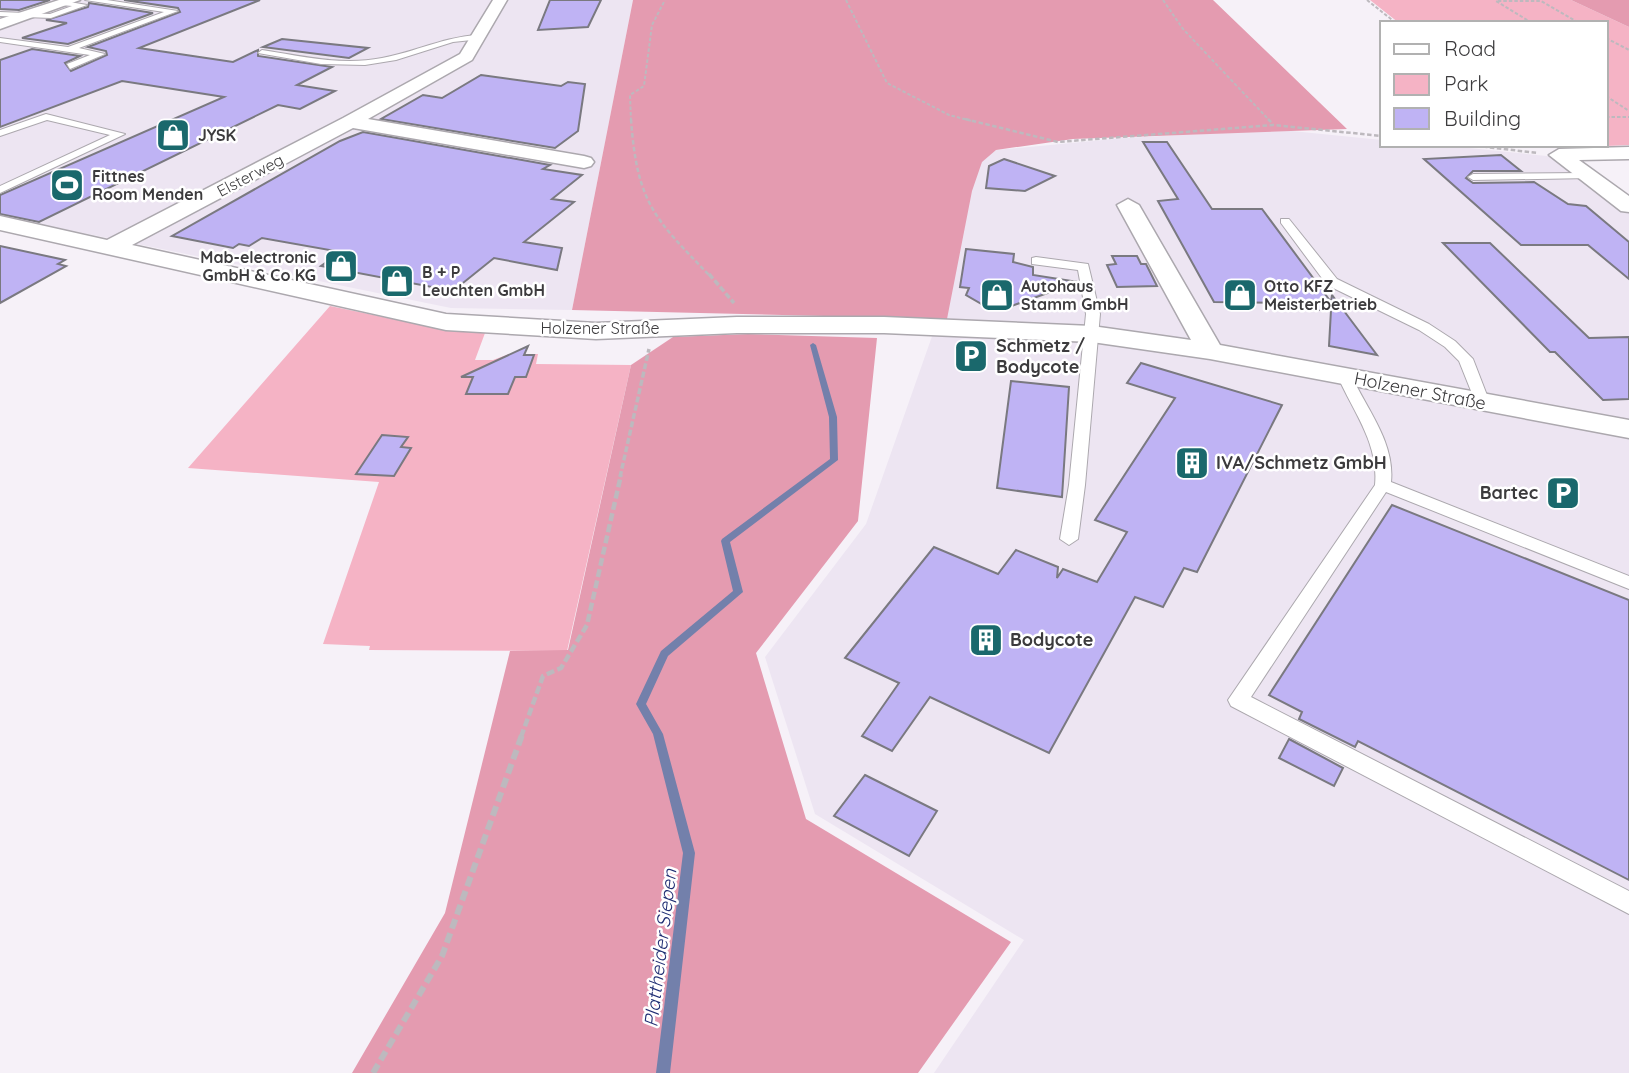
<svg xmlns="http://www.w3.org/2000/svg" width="1629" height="1073" viewBox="0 0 1629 1073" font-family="Quicksand,sans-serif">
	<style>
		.built { fill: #ede5f2 }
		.green { fill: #f5b3c5 }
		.forest { fill: #e49bb0 }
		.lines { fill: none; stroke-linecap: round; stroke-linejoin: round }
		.stream { fill: #7380ab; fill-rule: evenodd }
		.building { fill: #bfb3f4; stroke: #7a7980; stroke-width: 2 }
		.service-casing { stroke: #aca8ae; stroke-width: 2 }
		.minor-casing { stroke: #aca8ae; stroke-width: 3 }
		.path-far4 { stroke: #bdb9be; stroke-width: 2; stroke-dasharray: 3.5 2; stroke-linecap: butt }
		.path-far3 { stroke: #bdb9be; stroke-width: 2.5; stroke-dasharray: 4.5 2.5; stroke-linecap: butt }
		.path-far2 { stroke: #bdb9be; stroke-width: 3.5; stroke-dasharray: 6 2.5; stroke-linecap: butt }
		.path-far1 { stroke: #bdb9be; stroke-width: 4.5; stroke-dasharray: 8 3.5; stroke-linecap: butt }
		.path { stroke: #bdb9be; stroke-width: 6; stroke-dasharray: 10 5; stroke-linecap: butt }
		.service { fill: #fff; fill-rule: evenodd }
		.minor { fill: #fff; fill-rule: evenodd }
		.labels { text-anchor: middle; stroke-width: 5; stroke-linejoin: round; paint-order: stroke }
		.far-poi-label { font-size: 16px; font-weight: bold; fill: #3c3b3d; stroke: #fff; text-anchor: start }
		.far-street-label { font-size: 16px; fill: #3c3b3d; stroke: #fff }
		.poi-label { font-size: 18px; font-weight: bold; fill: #3c3b3d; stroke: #fff; text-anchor: start }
		.street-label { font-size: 18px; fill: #3c3b3d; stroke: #fff }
		.water-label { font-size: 19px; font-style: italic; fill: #1f2d73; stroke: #fff }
	</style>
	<rect width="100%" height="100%" fill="#f6f1f8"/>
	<g class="built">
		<path d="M0,0H633L572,310L451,308L0,216Z"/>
		<path d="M1282,130L1382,140V145H1439L1557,157L1629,209V1073H934L1024,940L815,814L765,657L866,524L949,288L977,160L996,150L1124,138Z"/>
	</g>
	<g class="green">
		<path d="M1370,0H1571L1629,27V145L1562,148L1558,145H1606V23H1399Z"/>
		<path d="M330,306L441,329L485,333L475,360H493L509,354H538L536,364L631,365L567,651L369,650L370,646L323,644L379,482L188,468Z"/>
	</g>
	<g class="forest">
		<path d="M633,0H1213L1347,129L1073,139L996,150L982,162L972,191L947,319L572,310Z"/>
		<path d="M1571,0H1629V27Z"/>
		<path d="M748,334L877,338L858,521L756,653L806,819L1011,942L918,1073H352L445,913L510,651L568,650L631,365L673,337Z"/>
	</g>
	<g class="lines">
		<path class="stream" d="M813,343L816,345L837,417L838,460L730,542L743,592L668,656L646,704L663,734L695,853L670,1073H656L683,853L653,734L636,704L661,651L733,591L721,541L722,539L830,459L829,417L810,345Z"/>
	</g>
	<g class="building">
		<path d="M0,0H50L19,10L0,9Z"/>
		<path d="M124,0H260L139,48L233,62L258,50V56L332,67L297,85L335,91L300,109L278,105L39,222L0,214V195L224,97L122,81L0,127V60L32,49L80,56L65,63L71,71L107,55L106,51L88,47L180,12L178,8Z"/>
		<path d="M550,0H601L588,27L538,30Z"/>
		<path d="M89,3L153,13L68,44L22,38L67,23L46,20L88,7Z"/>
		<path d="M282,39L368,48L349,58L263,47Z"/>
		<path d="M481,75L561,86L568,82L585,84L578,131L555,148L381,119L423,95L442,98Z"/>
		<path d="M363,132L550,165L543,169L582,175L552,199L574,202L524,242L562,248L557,270L494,258L453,291L321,266L341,252L262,238L249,246L239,244L233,248L172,236L340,141Z"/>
		<path d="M1143,142H1167L1212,209H1262L1331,302L1332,295L1377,355L1329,346L1331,310H1298L1293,303L1214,302L1158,201L1178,199Z"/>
		<path d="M1501,155L1521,171H1473L1466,178L1473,183L1534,182L1568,204L1586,206L1629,242V279L1588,245H1521L1424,159Z"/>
		<path d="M1004,159L1055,176L1025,191L986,188L989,166Z"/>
		<path d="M1443,243H1490L1589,338L1629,337V399L1603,400L1555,352H1550Z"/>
		<path d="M0,246L65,260L58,264L66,266L0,303Z"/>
		<path d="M966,249L1014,254L1013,262L1033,267V275L1078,282L1006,308L985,306L966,295L969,288L960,287Z"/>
		<path d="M1112,256H1137L1141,264H1146L1157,286L1117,287L1107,265L1116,264Z"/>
		<path d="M528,346L524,355H534L526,377H515L508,394H466L473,377H461Z"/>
		<path d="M1141,363L1282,405L1197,572L1184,568L1163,607L1135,597L1049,753L930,697L892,751L862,736L899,683L845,658L934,547L998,574L1016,550L1058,567L1057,578L1063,569L1097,582L1127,532L1095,520L1175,398L1127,383Z"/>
		<path d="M1011,381L1069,387L1062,497L997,488Z"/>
		<path d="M382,435L408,437L401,447L411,448L394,476L356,474Z"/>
		<path d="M1392,505L1629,600V880L1358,741L1355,747L1299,719L1302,712L1269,695Z"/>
		<path d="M1289,739L1343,768L1334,786L1279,758Z"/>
		<path d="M865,775L937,811L909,856L834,816Z"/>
	</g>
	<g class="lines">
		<g class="service-casing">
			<g id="service">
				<path d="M85,0H107L178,11L79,48L105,54L70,69L67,64L90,55L0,42V38L68,47L164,12Z"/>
				<path d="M64,1L87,5L51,18L0,16V12L50,14L72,6L61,5Z"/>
				<path d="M478,35L481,39L453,42L396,60L365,65L321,64L258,53L262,50C301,56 342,66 382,58C415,52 444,37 478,35Z"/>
				<path d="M46,114L125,134L0,193V186L110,135L47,120L0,136V130Z"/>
				<path d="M1587,173L1591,174V178L1473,180L1468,177L1473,174Z"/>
				<path d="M1281,219H1289L1337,279L1429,324L1455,341L1473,359L1490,403L1487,406H1477L1459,361L1445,347L1419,330L1327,285L1281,223Z"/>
				<path d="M1036,257L1088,264L1100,314L1085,485L1078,539L1069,545L1060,539L1069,485L1086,314L1078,270L1032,264V258Z"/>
				<path d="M1345,373L1352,377C1368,411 1395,443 1391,482L1629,576V589L1386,492L1251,697L1629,891V914L1231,706L1228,700L1375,485C1379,444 1354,413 1338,377Z"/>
			</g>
		</g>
		<g class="minor-casing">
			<g id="minor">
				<path d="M59,0H80L0,29V19Z"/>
				<path d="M493,0H507L472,60L368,119L584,156L591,158L594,162L591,166L584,168L353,128L132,245L446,314L596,323L737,317H884L1092,326L1191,340L1117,205L1128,199L1139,205L1220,345L1629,420V438L1210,359L1092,342L884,333H737L596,339L446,330L0,230V216L107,240L343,118L460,54Z"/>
				<path d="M1629,147V159L1579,160L1629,196V212L1621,211L1549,155L1559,149Z"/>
			</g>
		</g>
		<g class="path-far4">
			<path d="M846,0L887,83L949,115L972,121"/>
			<path d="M1163,0L1183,29L1270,121"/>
			<path d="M1367,0L1396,23"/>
			<path d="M1532,23L1496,1H1541L1579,23"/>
			<path d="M1606,38L1629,50"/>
			<path d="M1606,96L1629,111"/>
			<path d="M1606,117H1629"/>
			<path d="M631,121L630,95L644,86L652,25L665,0"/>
		</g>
		<g class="path-far3">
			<path d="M631,119C637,203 654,218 710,276"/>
			<path d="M965,119L1058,142L1273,125L1382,136"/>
			<path d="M1268,119L1273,124"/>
			<path d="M1469,145L1538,153"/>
		</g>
		<g class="path-far2">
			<path d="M709,274L734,303"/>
			<path d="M620,477L649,349"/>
		</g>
		<path class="path-far1" d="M521,737L543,676L561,668L587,625L621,475"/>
		<path class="path" d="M373,1073L442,956L522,735"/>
		<use href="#service" class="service"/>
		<use href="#minor" class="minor"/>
	</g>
	<defs>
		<g id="shop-square" transform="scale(1.75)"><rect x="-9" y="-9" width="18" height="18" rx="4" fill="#1a686c" stroke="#fff"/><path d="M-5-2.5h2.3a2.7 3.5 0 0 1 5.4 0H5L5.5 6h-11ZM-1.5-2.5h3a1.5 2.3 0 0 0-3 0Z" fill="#fff"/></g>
		<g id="stadium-square" transform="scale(1.75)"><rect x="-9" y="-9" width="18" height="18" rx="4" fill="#1a686c" stroke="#fff"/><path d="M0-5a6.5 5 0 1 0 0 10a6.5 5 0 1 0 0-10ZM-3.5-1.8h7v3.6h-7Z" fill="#fff"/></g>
		<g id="parking-square" transform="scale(1.75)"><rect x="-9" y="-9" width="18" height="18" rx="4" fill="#1a686c" stroke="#fff"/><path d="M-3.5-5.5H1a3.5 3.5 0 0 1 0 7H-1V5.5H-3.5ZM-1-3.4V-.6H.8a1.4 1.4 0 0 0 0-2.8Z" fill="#fff"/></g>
		<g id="building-square" transform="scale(1.75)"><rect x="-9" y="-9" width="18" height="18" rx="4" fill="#1a686c" stroke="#fff"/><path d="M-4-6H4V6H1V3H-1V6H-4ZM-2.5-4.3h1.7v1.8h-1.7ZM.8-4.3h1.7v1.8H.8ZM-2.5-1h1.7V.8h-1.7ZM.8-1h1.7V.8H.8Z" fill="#fff"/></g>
	</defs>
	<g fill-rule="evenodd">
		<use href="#shop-square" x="173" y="135"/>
		<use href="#stadium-square" x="67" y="185"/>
		<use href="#shop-square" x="341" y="266"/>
		<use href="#shop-square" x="397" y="281"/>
		<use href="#shop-square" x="997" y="295"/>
		<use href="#shop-square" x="1240" y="295"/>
		<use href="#parking-square" x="971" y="356"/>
		<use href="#building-square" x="1192" y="463"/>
		<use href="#parking-square" x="1563" y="493"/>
		<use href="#building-square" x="986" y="640"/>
	</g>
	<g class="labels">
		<g class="far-poi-label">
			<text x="198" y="141">JYSK</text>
			<text x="92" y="182">Fittnes<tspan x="92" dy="18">Room Menden</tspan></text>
			<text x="316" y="263" text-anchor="end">Mab-electronic<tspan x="316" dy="18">GmbH &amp; Co KG</tspan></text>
			<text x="422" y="278">B + P<tspan x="422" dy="18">Leuchten GmbH</tspan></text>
			<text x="1021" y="292">Autohaus<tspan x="1021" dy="18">Stamm GmbH</tspan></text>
			<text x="1264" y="292">Otto KFZ<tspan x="1264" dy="18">Meisterbetrieb</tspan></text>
		</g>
		<g class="far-street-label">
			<text transform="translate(250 175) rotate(-28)" y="6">Elsterweg</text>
			<text x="600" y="334">Holzener Straße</text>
		</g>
		<g class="poi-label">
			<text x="996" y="352">Schmetz /<tspan x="996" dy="21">Bodycote</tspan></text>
			<text x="1216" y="469">IVA/Schmetz GmbH</text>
			<text x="1538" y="499" text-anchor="end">Bartec</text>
			<text x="1010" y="646">Bodycote</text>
		</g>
		<g class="street-label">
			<text transform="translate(1420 391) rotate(11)" y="6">Holzener Straße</text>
		</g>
		<g class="water-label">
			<text transform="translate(660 948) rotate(-83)" y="7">Plattheider Siepen</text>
		</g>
	</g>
	<rect x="1380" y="21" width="228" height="126" fill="#ffffff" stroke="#b1b1b1" stroke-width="2"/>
	<rect x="1394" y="44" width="35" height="10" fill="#ffffff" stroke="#b1b1b1" stroke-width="2"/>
	<text x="1444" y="56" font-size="21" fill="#3c3b3d">Road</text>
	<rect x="1394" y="74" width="35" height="21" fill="#f5b3c5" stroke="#b1b1b1" stroke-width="2"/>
	<text x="1444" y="91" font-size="21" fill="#3c3b3d">Park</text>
	<rect x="1394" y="108" width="35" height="21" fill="#bfb3f4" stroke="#b1b1b1" stroke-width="2"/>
	<text x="1444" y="126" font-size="21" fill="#3c3b3d">Building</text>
</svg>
